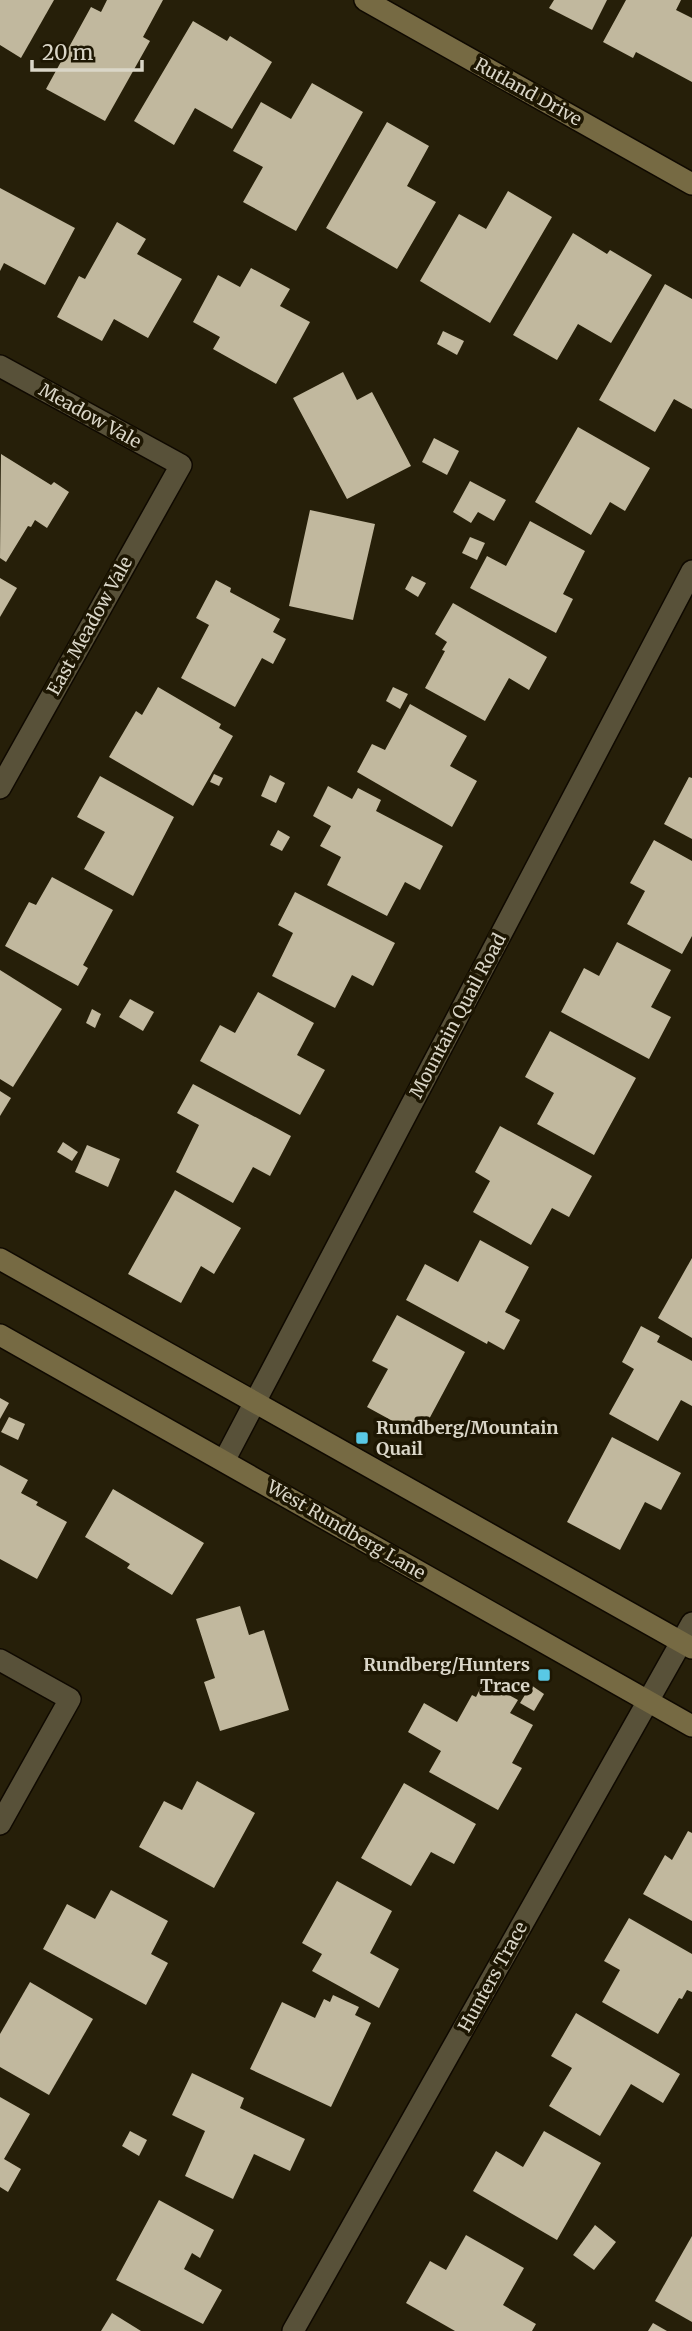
<svg xmlns="http://www.w3.org/2000/svg" width="692" height="2331" viewBox="0 0 692 2331" font-family="Merriweather,serif">
	<style>
		.building { fill: #c1b89e }
		.lines { fill: none; stroke-linecap: round; stroke-linejoin: round }
		.street-casing { stroke: #0f0900; stroke-width: 24 }
		.secondary-casing { stroke: #0f0900; stroke-width: 24 }
		.street { stroke: #585139; stroke-width: 21 }
		.secondary { stroke: #766a43; stroke-width: 21 }
		.poi-dot { fill: #59c8e5; stroke: #1d1602; stroke-width: 2.5 }
		.labels { text-anchor: middle; stroke-width: 7; stroke-linejoin: round; paint-order: stroke }
		.street-label { font-size: 18px; fill: #dad6c8; stroke: #1d1602 }
		.poi-label { font-size: 18px; font-weight: bold; fill: #dad6c8; stroke: #1d1602; text-anchor: start }
	</style>
	<rect width="100%" height="100%" fill="#261f09"/>
	<g class="building">
		<path d="M0,0H54L21,58L0,45Z"/>
		<path d="M107,0H163L143,37L150,41L105,121L46,89L91,7L101,12Z"/>
		<path d="M554,0H607L592,30L549,8Z"/>
		<path d="M626,0H681L676,10L692,18V82L636,52L633,58L603,42Z"/>
		<path d="M193,21L227,41L230,36L272,62L232,129L195,108L174,145L134,121Z"/>
		<path d="M312,83L363,112L296,231L243,202L263,167L233,151L261,102L291,119Z"/>
		<path d="M387,122L429,146L407,186L436,202L397,269L326,228Z"/>
		<path d="M0,188L75,228L45,285L4,263L0,271Z"/>
		<path d="M508,191L552,217L490,323L420,281L459,214L486,229Z"/>
		<path d="M117,222L146,239L137,254L182,279L148,338L114,319L102,341L57,317L79,276L85,279Z"/>
		<path d="M573,233L607,254L610,250L652,275L611,343L578,324L557,360L513,335Z"/>
		<path d="M251,268L290,289L280,306L310,322L276,384L213,349L220,337L193,322L218,275L240,287Z"/>
		<path d="M665,284L692,299V409L674,399L655,432L599,400Z"/>
		<path d="M443,331L464,341L457,355L437,344Z"/>
		<path d="M343,372L357,400L372,392L411,466L347,499L293,398Z"/>
		<path d="M578,427L650,468L625,511L610,502L591,535L535,502Z"/>
		<path d="M434,438L459,451L447,475L422,462Z"/>
		<path d="M1,454L51,485L54,482L69,492L47,528L35,520L31,527L28,526L6,562L0,558Z"/>
		<path d="M470,481L506,500L494,521L478,512L471,523L453,512Z"/>
		<path d="M310,510L375,524L353,620L289,606Z"/>
		<path d="M530,521L585,551L563,594L573,599L556,633L470,588L487,556L506,566Z"/>
		<path d="M470,537L485,543L477,560L462,553Z"/>
		<path d="M412,576L426,583L418,597L405,589Z"/>
		<path d="M0,578L17,588L0,617Z"/>
		<path d="M216,580L231,588L230,592L280,619L273,632L286,639L273,664L262,658L235,707L181,678L209,625L196,618Z"/>
		<path d="M453,603L547,657L529,690L509,678L485,721L425,688L445,651L442,650L447,642L435,634Z"/>
		<path d="M158,687L221,724L219,728L233,736L193,806L109,757L136,711L142,715Z"/>
		<path d="M393,687L408,694L400,709L386,701Z"/>
		<path d="M410,704L467,736L450,766L477,781L452,827L357,772L372,744L385,750Z"/>
		<path d="M214,774L223,778L219,786L210,782Z"/>
		<path d="M270,775L285,783L276,803L261,796Z"/>
		<path d="M100,776L174,817L133,896L84,869L105,832L77,817Z"/>
		<path d="M689,777L692,778V839L664,824Z"/>
		<path d="M328,786L352,799L358,788L381,800L376,811L443,846L420,890L405,882L387,916L327,885L341,857L320,846L331,826L313,816Z"/>
		<path d="M278,830L290,837L282,851L270,845Z"/>
		<path d="M654,840L692,861V936L682,954L627,924L645,891L630,883Z"/>
		<path d="M52,877L113,910L83,965L88,968L78,986L5,946L29,902L36,905Z"/>
		<path d="M295,892L395,943L373,986L352,975L335,1008L272,976L293,933L278,925Z"/>
		<path d="M617,942L671,970L651,1007L671,1017L649,1059L561,1012L584,968L599,976Z"/>
		<path d="M0,970L62,1009L13,1087L0,1079Z"/>
		<path d="M258,992L314,1023L297,1055L325,1070L300,1115L200,1061L220,1025L235,1033Z"/>
		<path d="M130,999L154,1012L143,1031L119,1017Z"/>
		<path d="M92,1009L101,1014L95,1028L86,1023Z"/>
		<path d="M550,1031L636,1078L594,1155L537,1124L554,1093L525,1077Z"/>
		<path d="M193,1084L291,1136L270,1176L253,1167L233,1203L176,1172L199,1125L177,1113Z"/>
		<path d="M0,1091L11,1098L0,1116Z"/>
		<path d="M500,1126L592,1176L569,1217L552,1208L531,1245L473,1212L490,1181L475,1172Z"/>
		<path d="M63,1142L78,1152L72,1161L57,1152Z"/>
		<path d="M87,1145L120,1159L108,1187L75,1172Z"/>
		<path d="M175,1190L241,1228L214,1274L201,1266L181,1303L128,1274Z"/>
		<path d="M480,1240L529,1267L505,1312L520,1320L504,1350L488,1341L487,1344L406,1300L425,1264L458,1282Z"/>
		<path d="M692,1258V1338L658,1318Z"/>
		<path d="M397,1315L465,1352L420,1436L367,1407L388,1369L372,1361Z"/>
		<path d="M641,1326L660,1336L657,1342L692,1361V1406L681,1400L658,1441L609,1414L634,1369L622,1362Z"/>
		<path d="M0,1398L9,1403L0,1419Z"/>
		<path d="M9,1417L25,1424L18,1440L1,1432Z"/>
		<path d="M612,1437L681,1473L661,1510L645,1502L620,1550L567,1522Z"/>
		<path d="M0,1465L28,1480L21,1493L38,1502L36,1505L67,1522L37,1579L0,1559Z"/>
		<path d="M113,1489L204,1543L172,1595L127,1568L130,1564L85,1537Z"/>
		<path d="M240,1606L249,1635L264,1630L289,1710L220,1731L204,1682L215,1678L196,1619Z"/>
		<path d="M484,1681L518,1700L510,1713L533,1725L512,1763L522,1768L498,1810L429,1772L441,1751L408,1732L424,1703L457,1722L472,1695L476,1697Z"/>
		<path d="M531,1685L544,1694L534,1711L520,1703Z"/>
		<path d="M197,1781L255,1813L214,1888L139,1847L164,1801L182,1810Z"/>
		<path d="M404,1783L476,1824L454,1864L431,1852L411,1886L361,1858Z"/>
		<path d="M688,1831L692,1833V1921L643,1894L665,1855L672,1860Z"/>
		<path d="M337,1881L392,1911L370,1953L399,1969L379,2008L312,1971L322,1954L302,1943Z"/>
		<path d="M111,1890L168,1921L151,1954L168,1963L146,2005L43,1949L67,1904L95,1919Z"/>
		<path d="M629,1918L692,1954V1992L687,1990L682,1999L679,1998L658,2034L602,2002L620,1970L604,1961Z"/>
		<path d="M30,1982L93,2019L49,2095L0,2067V2034Z"/>
		<path d="M333,1995L359,2007L355,2015L371,2023L331,2107L250,2069L282,2002L315,2018L324,1999L330,2002Z"/>
		<path d="M576,2013L680,2074L663,2103L631,2084L600,2136L549,2106L572,2068L551,2056Z"/>
		<path d="M192,2073L244,2098L240,2108L305,2139L290,2171L254,2154L233,2199L185,2176L205,2131L172,2115Z"/>
		<path d="M0,2097L30,2114L4,2159L21,2169L8,2192L0,2187Z"/>
		<path d="M130,2131L147,2140L139,2156L122,2146Z"/>
		<path d="M544,2131L601,2163L557,2240L473,2191L496,2151L523,2167Z"/>
		<path d="M159,2200L214,2230L200,2258L192,2253L184,2269L222,2290L203,2324L116,2280Z"/>
		<path d="M595,2225L616,2242L594,2270L573,2255Z"/>
		<path d="M466,2235L524,2268L503,2305L536,2324L532,2331H455L406,2303L430,2261L446,2270Z"/>
		<path d="M692,2236V2322L655,2301Z"/>
		<path d="M112,2313L141,2331H101Z"/>
		<path d="M653,2323L667,2331H648Z"/>
	</g>
	<g class="lines">
		<g class="street-casing">
			<g id="street">
				<path d="M0,366L181,465L0,788"/>
				<path d="M224,1461L692,571"/>
				<path d="M0,1660L70,1699L0,1824"/>
				<path d="M293,2331L692,1623"/>
			</g>
		</g>
		<g class="secondary-casing">
			<g id="secondary">
				<path d="M365,0L692,184"/>
				<path d="M0,1259L692,1648"/>
				<path d="M0,1335L692,1726"/>
			</g>
		</g>
		<use href="#street" class="street"/>
		<use href="#secondary" class="secondary"/>
	</g>
	<g class="poi-dot">
		<rect x="355" y="1431" width="14" height="14" rx="3.5"/>
		<rect x="537" y="1668" width="14" height="14" rx="3.5"/>
	</g>
	<g class="labels">
		<g class="street-label">
			<text transform="translate(528 92) rotate(29)" y="6">Rutland Drive</text>
			<text transform="translate(90 416) rotate(29)" y="6">Meadow Vale</text>
			<text transform="translate(90 626) rotate(-61)" y="6">East Meadow Vale</text>
			<text transform="translate(458 1016) rotate(-62)" y="6">Mountain Quail Road</text>
			<text transform="translate(346 1530) rotate(30)" y="6">West Rundberg Lane</text>
			<text transform="translate(493 1977) rotate(-61)" y="6">Hunters Trace</text>
		</g>
		<g class="poi-label">
			<text x="376" y="1434">Rundberg/Mountain<tspan x="376" dy="21">Quail</tspan></text>
			<text x="530" y="1671" text-anchor="end">Rundberg/Hunters<tspan x="530" dy="21">Trace</tspan></text>
		</g>
	</g>
	<path d="M32 60v10h110v-10" fill="none" stroke="#dad6c8" stroke-width="3.5"/>
	<text x="42" y="60" font-size="21" fill="#dad6c8" stroke="#1d1602" stroke-width="5" paint-order="stroke">20 m</text>
</svg>
